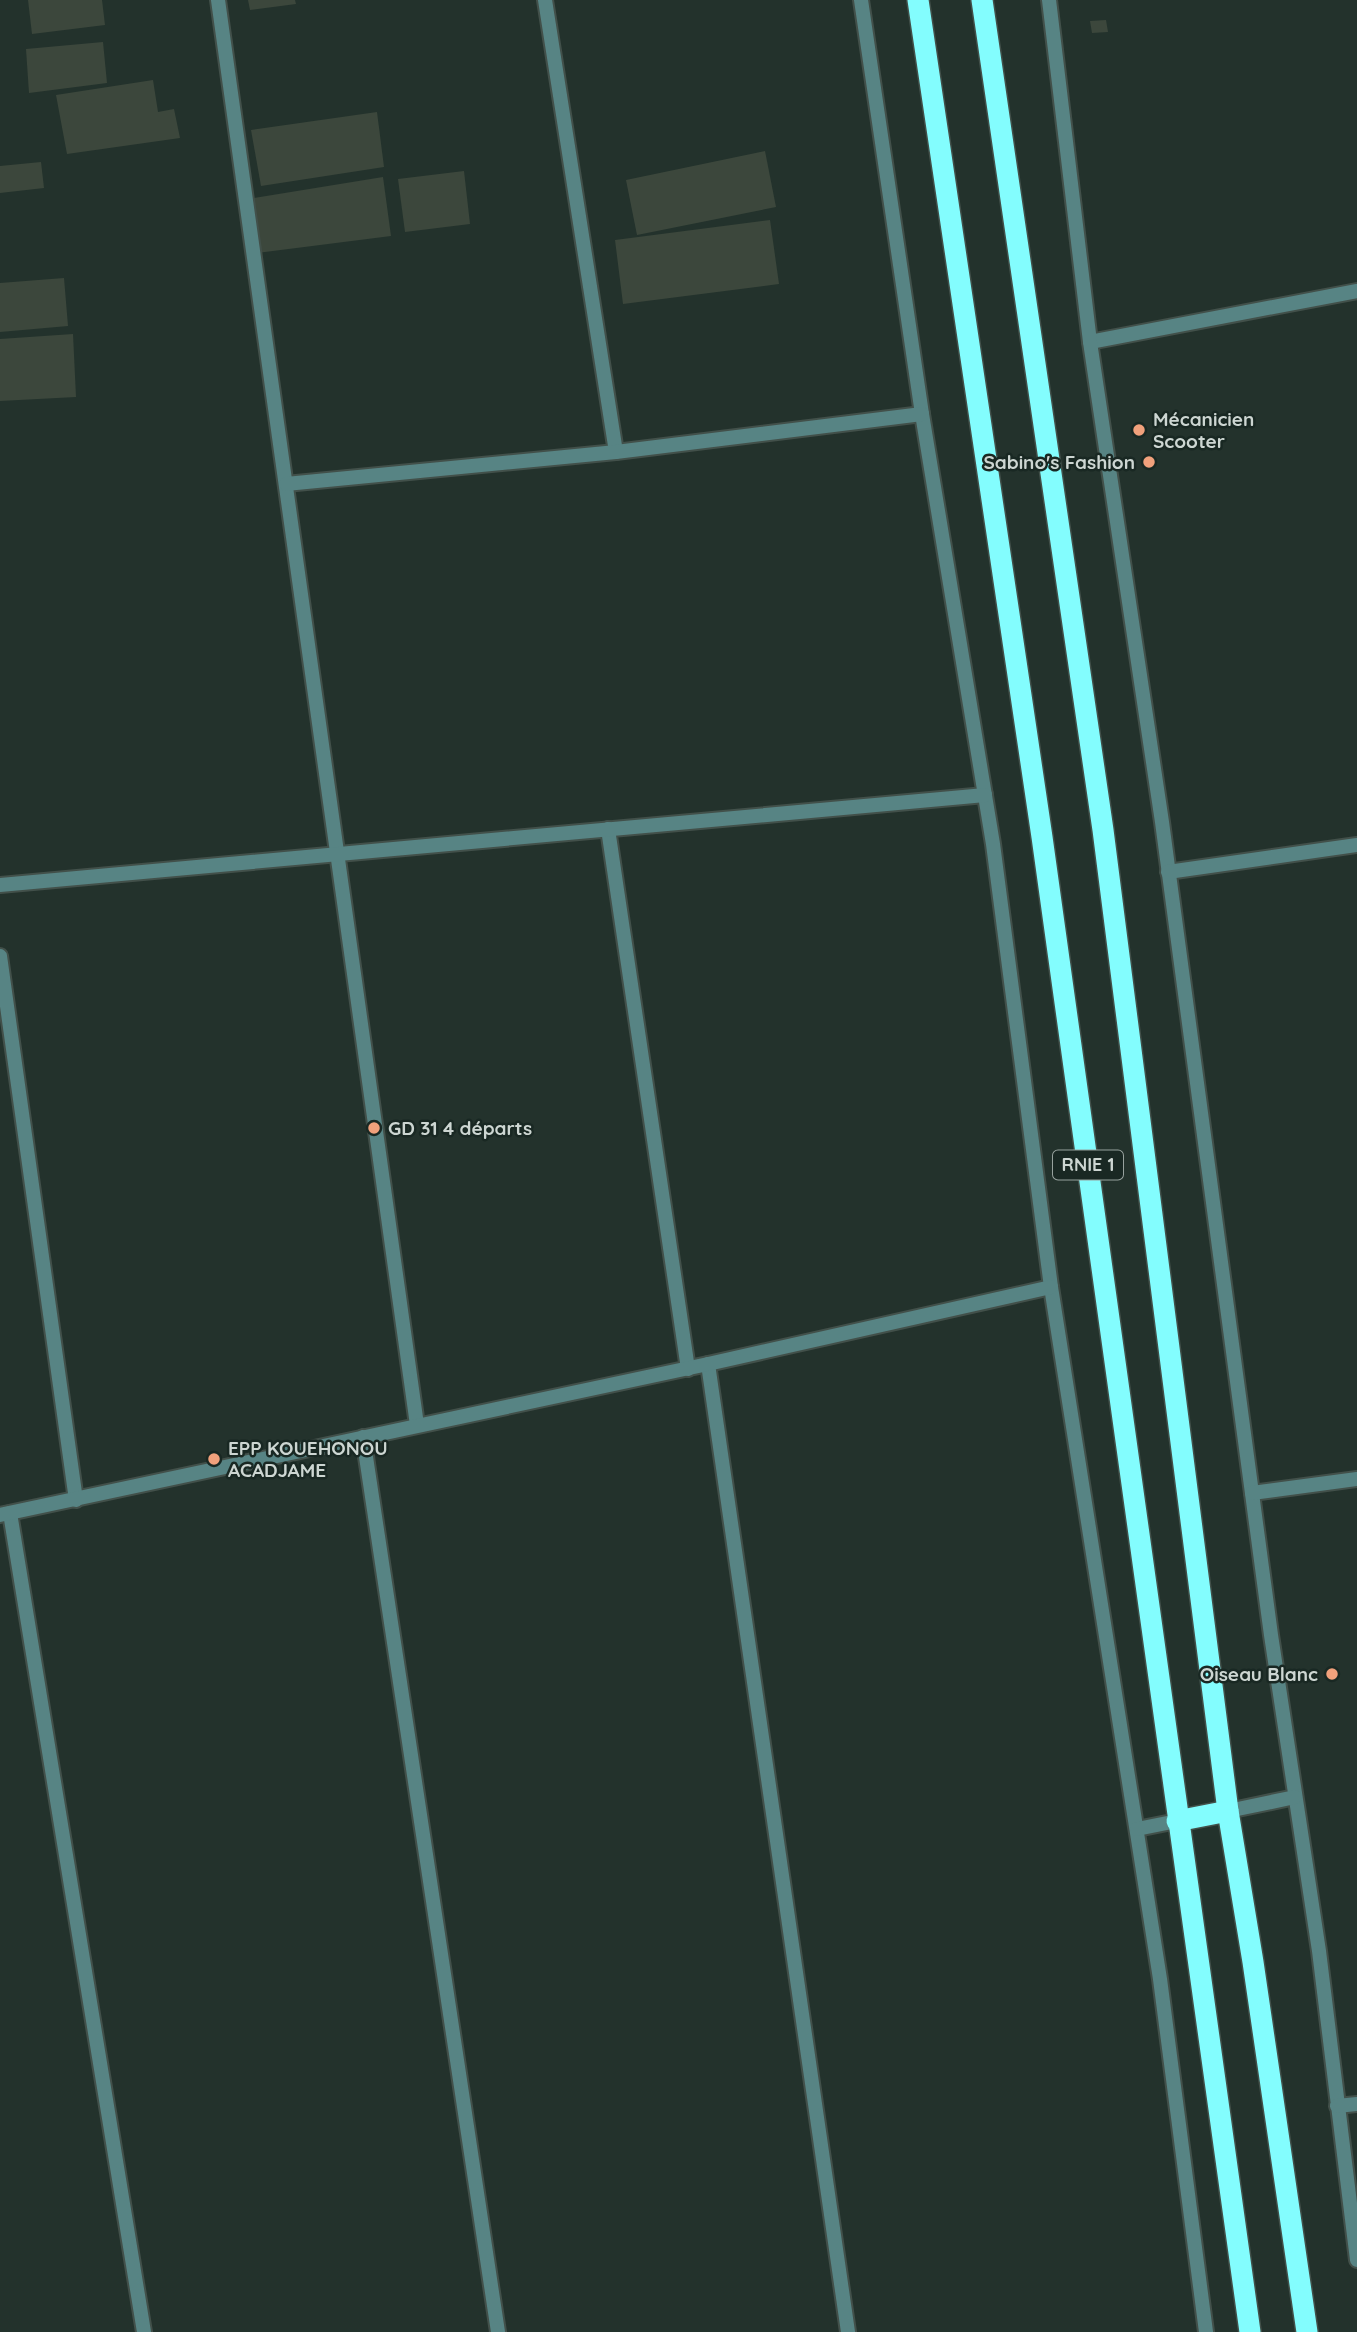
<svg xmlns="http://www.w3.org/2000/svg" width="1357" height="2332" viewBox="0 0 1357 2332" font-family="Quicksand,sans-serif">
	<style>
		.building { fill: #3c473c }
		.lines { fill: none; stroke-linecap: round; stroke-linejoin: round }
		.lane-casing { stroke: #42504a; stroke-width: 18 }
		.street-casing { stroke: #42504a; stroke-width: 18 }
		.highway-casing { stroke: #42504a; stroke-width: 24 }
		.lane { stroke: #578484; stroke-width: 14 }
		.street { stroke: #578484; stroke-width: 14 }
		.highway { stroke: #83fdfe; stroke-width: 21 }
		.poi-dot { fill: #f1a17c; stroke: #192823; stroke-width: 2.5 }
		.labels { text-anchor: middle; stroke-width: 5; stroke-linejoin: round; paint-order: stroke }
		.shield { fill: #192823; stroke: #97a29e; stroke-width: 2 }
		.shield-label { font-size: 18px; font-weight: bold; fill: #cdd6d2 }
		.poi-label { font-size: 19px; font-weight: bold; fill: #cdd6d2; stroke: #192823; text-anchor: start }
	</style>
	<rect width="100%" height="100%" fill="#23322c"/>
	<g class="building">
		<path d="M28,0H102L105,25L32,34Z"/>
		<path d="M248,0H295L296,4L250,10Z"/>
		<path d="M1106,20L1108,32L1092,33L1090,21Z"/>
		<path d="M103,42L107,83L29,93L26,49Z"/>
		<path d="M153,80L158,112L174,109L180,138L67,154L56,95Z"/>
		<path d="M377,112L384,167L261,186L251,130Z"/>
		<path d="M765,151L776,207L637,235L626,180Z"/>
		<path d="M41,162L44,188L0,193V166Z"/>
		<path d="M464,171L470,224L405,232L398,179Z"/>
		<path d="M383,177L391,236L257,253L248,199Z"/>
		<path d="M770,220L779,284L623,304L615,240Z"/>
		<path d="M64,278L68,326L0,332V283Z"/>
		<path d="M73,334L76,397L0,401V339Z"/>
	</g>
	<g class="lines">
		<g class="lane-casing">
			<path id="lane" d="M1090,342L1357,291"/>
		</g>
		<g class="street-casing">
			<g id="street">
				<path d="M218,0L417,1425"/>
				<path d="M545,0L616,452"/>
				<path d="M861,0L922,414L993,844L1051,1287L1160,1979L1206,2332"/>
				<path d="M1049,0L1090,342L1162,822L1271,1635L1319,1951L1357,2260"/>
				<path d="M286,484L616,452L922,414"/>
				<path d="M608,829L688,1369"/>
				<path d="M1168,872L1357,845"/>
				<path d="M0,885L985,795"/>
				<path d="M0,956L76,1500"/>
				<path d="M708,1364L848,2332"/>
				<path d="M363,1437L498,2332"/>
				<path d="M1252,1493L1357,1479"/>
				<path d="M10,1513L144,2332"/>
				<path d="M0,1515L708,1364L1051,1287"/>
				<path d="M1228,1811L1295,1797"/>
				<path d="M1137,1829L1177,1821"/>
				<path d="M1337,2106L1357,2104"/>
			</g>
		</g>
		<g class="highway-casing">
			<g id="highway">
				<path d="M918,0L1042,837L1250,2332"/>
				<path d="M982,0L1103,830L1228,1811L1253,1962L1307,2332"/>
				<path d="M1177,1821L1228,1811"/>
			</g>
		</g>
		<use href="#lane" class="lane"/>
		<use href="#street" class="street"/>
		<use href="#highway" class="highway"/>
	</g>
	<g class="poi-dot">
		<circle cx="1139" cy="430" r="7"/>
		<circle cx="1149" cy="462" r="7"/>
		<circle cx="374" cy="1128" r="7"/>
		<circle cx="214" cy="1459" r="7"/>
		<circle cx="1332" cy="1674" r="7"/>
	</g>
	<g class="labels">
		<rect class="shield" x="1053" y="1150.5" width="70" height="29" rx="5"/>
		<g class="shield-label">
			<text x="1088" y="1171">RNIE 1</text>
		</g>
		<g class="poi-label">
			<text x="1153" y="426">Mécanicien<tspan x="1153" dy="22">Scooter</tspan></text>
			<text x="1135" y="469" text-anchor="end">Sabino's Fashion</text>
			<text x="388" y="1135">GD 31 4 départs</text>
			<text x="228" y="1455">EPP KOUEHONOU<tspan x="228" dy="22">ACADJAME</tspan></text>
			<text x="1318" y="1681" text-anchor="end">Oiseau Blanc</text>
		</g>
	</g>
</svg>
